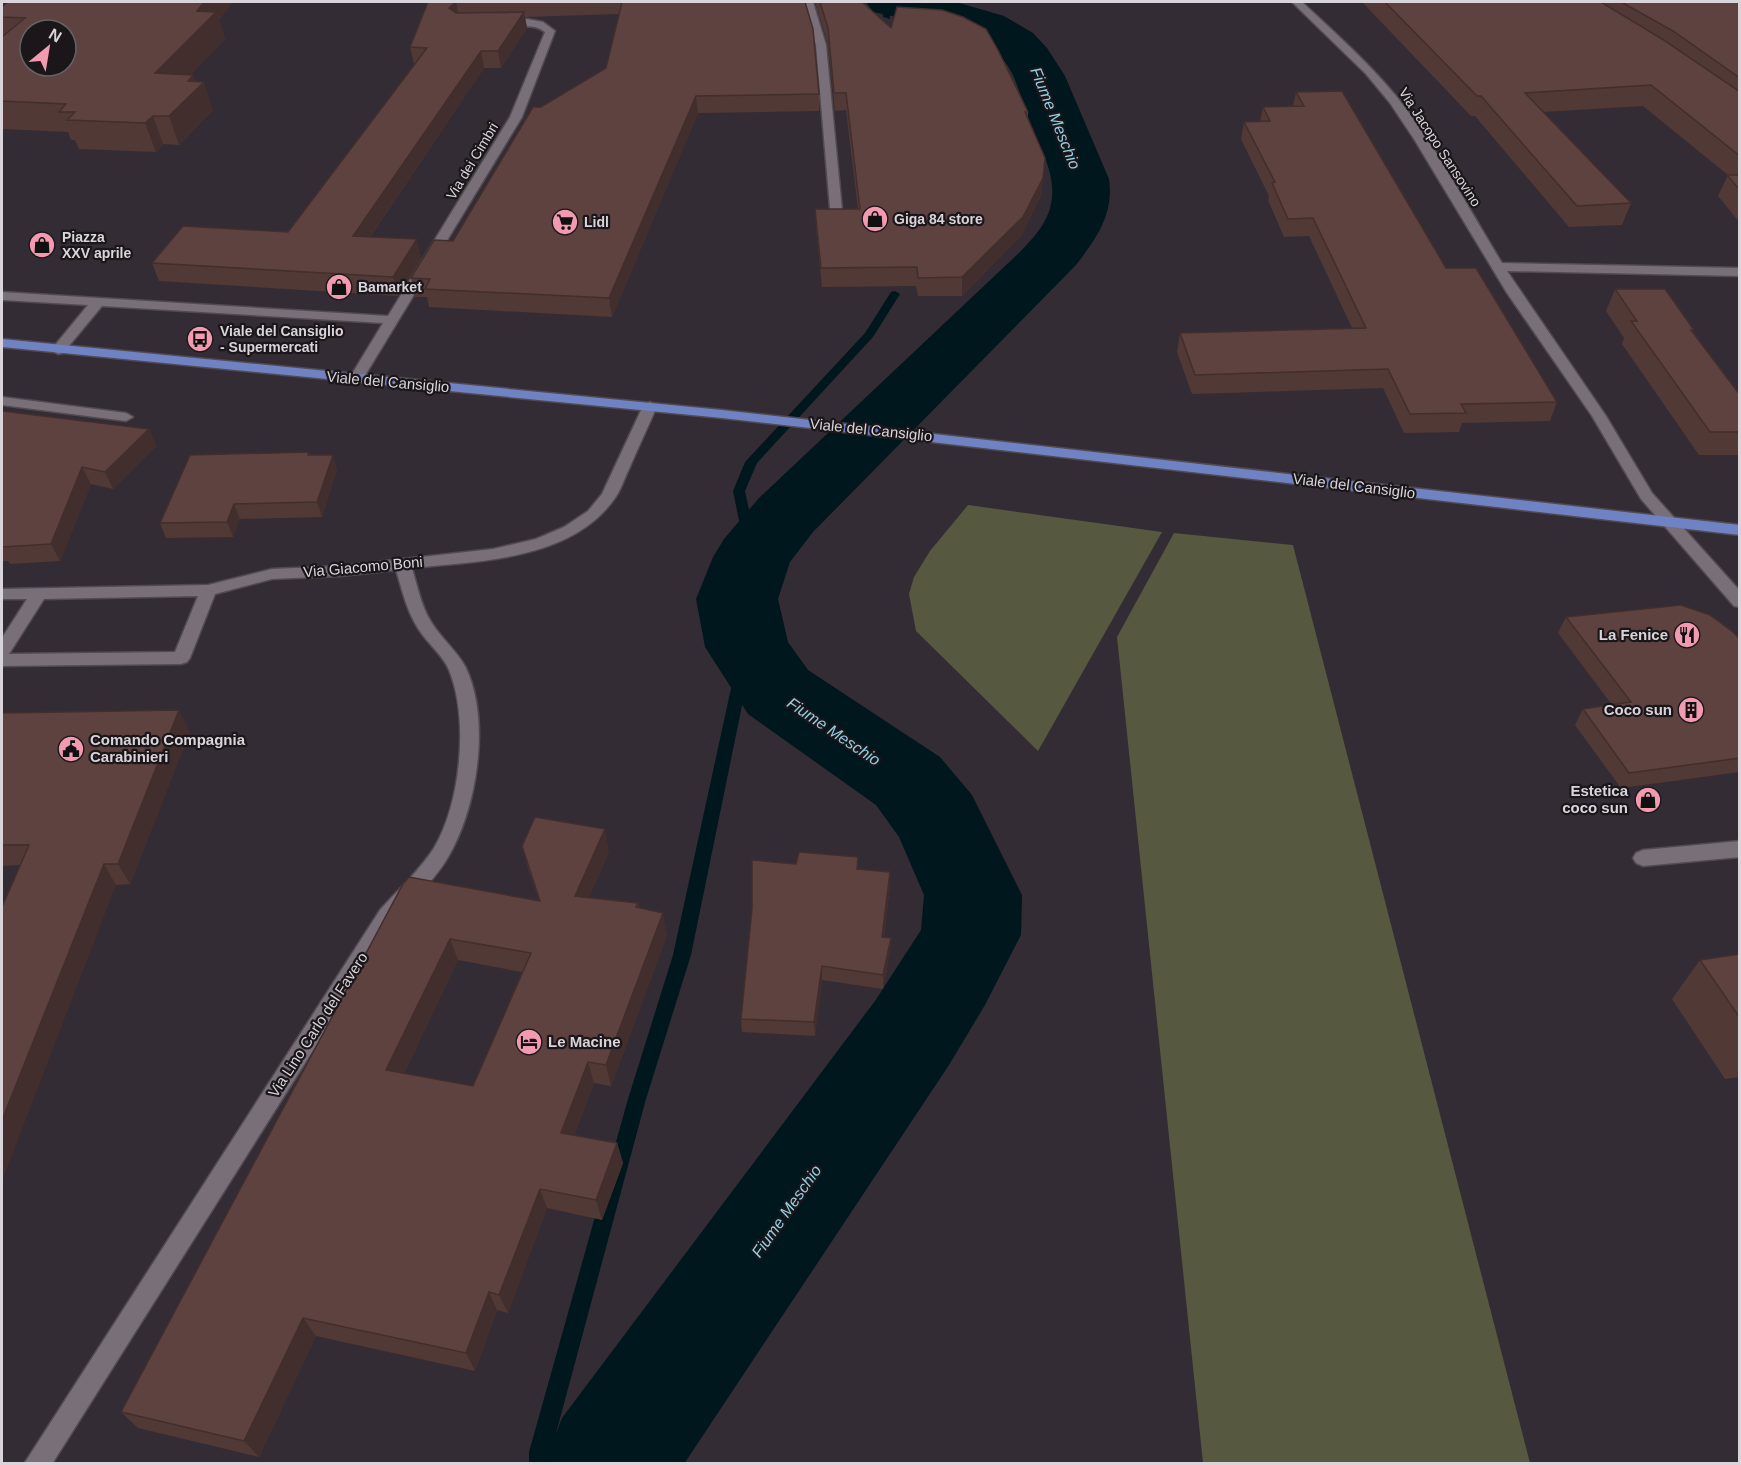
<svg xmlns="http://www.w3.org/2000/svg" width="1741" height="1465" viewBox="0 0 1741 1465" font-family="Arial,sans-serif">
	<style>
		.green { fill: #565840 }
		.lines { fill: none; stroke-linecap: round; stroke-linejoin: round }
		.stream { fill: #01171e; fill-rule: evenodd }
		.river { fill: #01171e; fill-rule: evenodd }
		.minor-casing { stroke: #514a51; stroke-width: 3 }
		.major-casing { stroke: #514a51; stroke-width: 3 }
		.minor { fill: #786f78; fill-rule: evenodd }
		.major { fill: #6f82c3; fill-rule: evenodd }
		.wall { fill: #513936; fill-rule: evenodd }
		.shaded-wall { fill: #422e2c }
		.building { fill: #5e423f; stroke: #422e2c; stroke-width: 1.5; fill-rule: evenodd }
		.labels { text-anchor: middle; stroke-width: 4.5; stroke-linejoin: round; paint-order: stroke }
		.far-street-label { font-size: 14px; fill: #d9d4d9; stroke: #1a161a }
		.far-poi-label { font-size: 14px; font-weight: bold; fill: #d9d4d9; stroke: #1a161a; text-anchor: start }
		.street-label { font-size: 15px; fill: #d9d4d9; stroke: #1a161a }
		.poi-label { font-size: 15px; font-weight: bold; fill: #d9d4d9; stroke: #1a161a; text-anchor: end }
		.water-label { font-size: 16px; font-style: italic; fill: #91d1e5; stroke: #1a161a }
	</style>
	<rect width="100%" height="100%" fill="#342c34"/>
	<g class="green">
		<path d="M968,505L1162,532L1038,751L916,631L909,594L914,577L930,551Z"/>
		<path d="M1174,533L1293,545L1530,1463H1203L1117,637Z"/>
	</g>
	<g class="lines">
		<g class="stream">
			<path d="M881,2H889L890,19L883,17Z"/>
			<path d="M895,291L900,294L873,337L757,463L745,491L759,557L752,561L747,560L733,491L745,462L865,333L891,292Z"/>
			<path d="M747,642L754,647L691,955L646,1099L551,1452V1464H529V1452L628,1099L673,955L740,647Z"/>
		</g>
		<path class="river" d="M866,2H956L1004,16L1033,33L1047,48L1065,76L1109,179C1114,214 1097,238 1076,265L813,532L790,562L778,599L788,642L808,670L940,757L972,795L1022,895L1021,935L985,1005L949,1065L684,1464H544L562,1418L875,1001L921,930L924,895L899,837L876,805L748,714L705,647L696,599L713,557L724,539L759,498L1021,251C1036,235 1050,220 1052,197C1055,169 1036,140 1027,115C1021,99 1018,83 1009,68C1004,59 995,52 986,46C953,24 911,21 873,12Z"/>
		<g class="minor-casing">
			<g id="minor">
				<path d="M803,2H813L826,45L843,220L837,224L831,220L816,45Z"/>
				<path d="M1292,2H1302C1334,32 1368,62 1396,96C1437,147 1468,208 1502,263L1740,268V276L1507,271L1606,416L1652,493L1740,591V607L1734,606L1641,499L1592,416L1507,293L1414,139L1390,103L1366,74Z"/>
				<path d="M527,19L543,22L555,31L522,117L361,382H351L349,379L383,323L102,306L63,353L58,354L51,350L88,305L2,300V292L388,316L510,117L545,32C530,20 509,32 496,23L501,20Z"/>
				<path d="M2,397L126,413L133,417L126,421L2,405Z"/>
				<path d="M650,402L657,406C648,427 638,448 629,469C624,479 621,490 615,498C572,560 480,561 412,568C417,585 421,605 430,620C440,638 457,650 466,668C491,722 477,809 447,859C433,882 412,901 394,922L52,1464H24L380,910C398,890 419,871 434,848C461,802 469,719 449,670C443,655 428,644 419,630C407,612 402,590 396,570L340,576L272,579L215,594L190,658L187,662L181,664L2,666V638L27,599H2V589L208,585L272,569L340,566L493,549L536,539L564,527L588,511L602,494L643,406ZM198,596L175,652L9,654L44,599Z"/>
				<path d="M1740,841V857L1643,866L1636,863L1633,858L1636,853L1643,850Z"/>
			</g>
		</g>
		<g class="major-casing">
			<path id="major" d="M2,339L722,410L1740,525V535L722,418L2,347Z"/>
		</g>
		<use href="#minor" class="minor"/>
		<use href="#major" class="major"/>
	</g>
	<g class="wall">
		<path d="M2,2H232L219,20L225,39L190,75L196,81L213,110L179,145L163,144L156,152L79,149L75,140H71L68,132L2,129Z"/>
		<path d="M428,2H805L819,94V111L698,113L612,317L429,307L427,297H415L411,278L453,241L541,107L606,68L619,14L525,17L527,28L501,68H484L370,237L421,258L398,296L159,281L152,263L288,232L415,64H414L410,47Z"/>
		<path d="M815,2H862L891,28L1028,112V119L1045,158L1041,196L1022,235L962,296H918L916,286L822,287L816,227L815,209H858L846,110L835,111L828,44Z"/>
		<path d="M1362,2H1720L1740,3V223L1718,196L1728,175L1643,106L1543,112L1631,203L1622,225L1569,227L1475,116H1471Z"/>
		<path d="M1296,92L1446,268L1557,402L1550,421L1462,423L1459,432L1404,433L1383,388L1192,394L1177,352L1180,333L1352,328L1309,236L1284,237L1268,200L1269,196L1241,139L1244,122H1260L1263,107L1293,106Z"/>
		<path d="M1615,289L1694,330L1693,332L1740,395V455H1699L1622,344L1624,338L1606,311Z"/>
		<path d="M2,411L149,429L156,446L113,489L91,484L60,561L10,564L8,561H2Z"/>
		<path d="M309,452L310,455L337,469L322,517L240,519L233,537L166,538L160,523Z"/>
		<path d="M1566,617L1740,639V772L1621,788L1575,725L1583,709L1612,705L1558,633Z"/>
		<path d="M2,713L190,731L130,884L116,885L20,865L2,866Z"/>
		<path d="M522,846L609,852L589,897L638,903L639,908L667,935L611,1086L594,1083L574,1135L617,1143L623,1163L602,1220L547,1208L508,1313L497,1310L475,1371L316,1336L259,1457L138,1428L121,1412L403,884L539,900L528,868ZM458,960L522,972L473,1086L404,1073Z"/>
		<path d="M858,869L890,872V886L884,937L891,938L890,952L883,989L822,980L815,1036L742,1032L741,1019Z"/>
		<path d="M1740,954V1077L1725,1079L1672,999L1700,960Z"/>
	</g>
	<g class="shaded-wall">
		<path d="M2,2H36L2,17Z"/>
		<path d="M204,2H232L219,20L225,39L164,101L155,73Z"/>
		<path d="M456,2L459,19L449,8Z"/>
		<path d="M524,12L527,28L501,68L498,51Z"/>
		<path d="M481,51L484,68L358,254L353,236Z"/>
		<path d="M193,75L198,88L204,82L213,110L179,145L169,116L188,81Z"/>
		<path d="M696,96L698,113L612,317L609,298Z"/>
		<path d="M153,116L163,144L156,152L145,123Z"/>
		<path d="M1043,178L1041,196L1022,235L962,296V277Z"/>
		<path d="M417,239L421,258L398,296L393,277Z"/>
		<path d="M149,429L156,446L113,489L105,472Z"/>
		<path d="M333,455L337,469L322,517L317,502Z"/>
		<path d="M82,467L91,484L60,561L51,544Z"/>
		<path d="M234,504L240,519L233,537L227,522Z"/>
		<path d="M179,710L190,731L130,884L118,864Z"/>
		<path d="M605,829L609,852L580,918L575,896Z"/>
		<path d="M104,864L116,885L2,1181V1120Z"/>
		<path d="M890,872V886L882,951V937Z"/>
		<path d="M663,913L667,935L611,1086L606,1065Z"/>
		<path d="M891,938L890,952L883,989V975Z"/>
		<path d="M450,939L458,960L395,1091L386,1070Z"/>
		<path d="M822,966V980L815,1036L814,1022Z"/>
		<path d="M588,1062L594,1083L567,1153L561,1133Z"/>
		<path d="M617,1143L623,1163L602,1220L596,1200Z"/>
		<path d="M540,1189L547,1208L508,1313L499,1295Z"/>
		<path d="M489,1292L497,1310L475,1371L466,1353Z"/>
		<path d="M303,1318L316,1336L259,1457L244,1441Z"/>
	</g>
	<g class="building">
		<path d="M8,2H204L197,11L216,12L155,73L193,75L188,81L204,82L169,116H153L145,123L67,120L75,112H59L66,104L2,101V37L25,18L2,17V7ZM30,30H66V66H30Z"/>
		<path d="M428,2H484H456L449,8L456,13L524,12L498,51H481L353,236L417,239L393,277L152,263L183,226L288,232L427,48L410,47Z"/>
		<path d="M622,2H805L813,29L819,94L696,96L609,298L425,289L430,279L411,278L434,240L453,241L533,107H541L606,68Z"/>
		<path d="M820,2H862L891,28L897,7L942,10L963,17L986,29L998,50L1028,112H1025L1045,158L1043,178L1023,217L962,277L918,278L917,267L821,268L815,209H860L846,93H834L828,28Z"/>
		<path d="M1385,2H1601L1662,39L1740,92V156L1651,85L1525,93L1631,203L1577,206L1481,96H1477Z"/>
		<path d="M1621,2H1736L1740,3V78L1673,31Z"/>
		<path d="M1342,91L1446,268H1476L1557,402L1461,404L1466,413L1410,414L1388,369L1195,375L1180,333L1366,328L1313,218L1288,219L1272,183L1275,182L1244,122L1270,121L1263,107L1304,106L1296,92Z"/>
		<path d="M1727,175H1740V190Z"/>
		<path d="M1615,289H1665L1694,330H1691L1740,395V432H1710L1631,321H1637Z"/>
		<path d="M2,411L149,429L105,472L82,467L51,544L2,547Z"/>
		<path d="M309,452L308,455H333L317,502L234,504L227,522L160,523L190,455Z"/>
		<path d="M1681,605L1710,615L1733,632L1740,639V758L1629,773L1583,709L1631,702L1566,617Z"/>
		<path d="M179,710L118,864H104L2,1120V907L29,845H2V713Z"/>
		<path d="M535,817L605,829L575,896L638,903L636,907L663,913L606,1065L588,1062L561,1133L617,1143L596,1200L540,1189L499,1295L489,1292L466,1353L303,1318L244,1441L121,1412L403,884L409,877L540,901L522,846ZM450,939L531,953L473,1086L386,1070Z"/>
		<path d="M799,852L858,857L857,869L890,872L882,937L891,938L883,975L822,966L814,1022L741,1019L752,909V860L796,864Z"/>
		<path d="M1740,954V1018L1700,960Z"/>
	</g>
	<defs>
		<g id="shop-disc" transform="scale(1.35)"><circle r="9.5" fill="#f29aaf" stroke="#1a161a"/><path d="M-5-2.5h2.3a2.7 3.5 0 0 1 5.4 0H5L5.5 6h-11ZM-1.5-2.5h3a1.5 2.3 0 0 0-3 0Z" fill="#111"/></g>
		<g id="supermarket-disc" transform="scale(1.35)"><circle r="9.5" fill="#f29aaf" stroke="#1a161a"/><path d="M-6-5.5h2.5l.6 2H6L4.5 2H-2.5L-4.4-4H-6ZM-1.5 3.2a1.3 1.3 0 1 0 .1 0ZM3 3.2a1.3 1.3 0 1 0 .1 0Z" fill="#111"/></g>
		<g id="bus-disc" transform="scale(1.35)"><circle r="9.5" fill="#f29aaf" stroke="#1a161a"/><path d="M-5-6H5V4H4V6H2V4H-2V6H-4V4H-5ZM-3.5-4V0h7V-4ZM-3.5 1.2v1.5H-2V1.2ZM2 1.2v1.5H3.5V1.2Z" fill="#111"/></g>
		<g id="restaurant-disc" transform="scale(1.35)"><circle r="9.5" fill="#f29aaf" stroke="#1a161a"/><path d="M-5-6h1v4h1v-4h1v4h1v-4h1v5L-1.5 .5V6h-2V.5L-5-1ZM5-6V6H3V1.5H1.5Q1.5-4 5-6Z" fill="#111"/></g>
		<g id="building-disc" transform="scale(1.35)"><circle r="9.5" fill="#f29aaf" stroke="#1a161a"/><path d="M-4-6H4V6H1V3H-1V6H-4ZM-2.5-4.3h1.7v1.8h-1.7ZM.8-4.3h1.7v1.8H.8ZM-2.5-1h1.7V.8h-1.7ZM.8-1h1.7V.8H.8Z" fill="#111"/></g>
		<g id="civic-disc" transform="scale(1.35)"><circle r="9.5" fill="#f29aaf" stroke="#1a161a"/><path d="M-.6-6.5H3V-4.5H.6V-3L4-1V1h2V6H-6V1h2V-1L-.6-3ZM-1.2 2.5V6h2.4V2.5Z" fill="#111"/></g>
		<g id="hotel-disc" transform="scale(1.35)"><circle r="9.5" fill="#f29aaf" stroke="#1a161a"/><path d="M-6-4.5h1.5V1H6V5H4.5V3h-9V5H-6ZM-4 0a1.8 1.8 0 1 1 3.6 0ZM.5 0V-2.5h3Q6-2.5 6 0Z" fill="#111"/></g>
	</defs>
	<g fill-rule="evenodd">
		<use href="#shop-disc" x="875" y="219"/>
		<use href="#supermarket-disc" x="565" y="222"/>
		<use href="#shop-disc" x="42" y="245"/>
		<use href="#shop-disc" x="339" y="287"/>
		<use href="#bus-disc" x="200" y="339"/>
		<use href="#restaurant-disc" x="1687" y="635"/>
		<use href="#building-disc" x="1691" y="710"/>
		<use href="#civic-disc" x="71" y="749"/>
		<use href="#shop-disc" x="1648" y="800"/>
		<use href="#hotel-disc" x="529" y="1042"/>
	</g>
	<g class="labels">
		<g class="far-street-label">
			<text transform="translate(1440 147) rotate(57)" y="5">Via Jacopo Sansovino</text>
			<text transform="translate(472 161) rotate(-59)" y="5">Via dei Cimbri</text>
		</g>
		<g class="far-poi-label">
			<text x="894" y="224">Giga 84 store</text>
			<text x="584" y="227">Lidl</text>
			<text x="62" y="242">Piazza<tspan x="62" dy="16">XXV aprile</tspan></text>
			<text x="358" y="292">Bamarket</text>
			<text x="220" y="336">Viale del Cansiglio<tspan x="220" dy="16">- Supermercati</tspan></text>
		</g>
		<g class="street-label">
			<text transform="translate(388 382) rotate(5)" y="5">Viale del Cansiglio</text>
			<text transform="translate(871 430) rotate(6)" y="5">Viale del Cansiglio</text>
			<text transform="translate(1354 486) rotate(7)" y="5">Viale del Cansiglio</text>
			<text transform="translate(363 567) rotate(-5)" y="5">Via Giacomo Boni</text>
			<text transform="translate(318 1025) rotate(-57)" y="5">Via Lino Carlo del Favero</text>
		</g>
		<g class="poi-label">
			<text x="1668" y="640">La Fenice</text>
			<text x="1672" y="715">Coco sun</text>
			<text x="90" y="745" text-anchor="start">Comando Compagnia<tspan x="90" dy="17">Carabinieri</tspan></text>
			<text x="1628" y="796">Estetica<tspan x="1628" dy="17">coco sun</tspan></text>
			<text x="548" y="1047" text-anchor="start">Le Macine</text>
		</g>
		<g class="water-label">
			<text transform="translate(1056 118) rotate(68)" y="6">Fiume Meschio</text>
			<text transform="translate(834 731) rotate(34)" y="6">Fiume Meschio</text>
			<text transform="translate(786 1211) rotate(-55)" y="6">Fiume Meschio</text>
		</g>
	</g>
	<rect width="1741" height="1465" fill="none" stroke="#d9d4d9" stroke-width="6"/>
	<g transform="translate(48 48) rotate(30)"><circle r="28" fill="#1a161a" stroke="#666266" stroke-width="1.5"/>
	<path d="M0-4.5L10 22L0 15L-10 22Z" fill="#f29aaf"/>
	<text y="-9" font-size="16" font-weight="bold" text-anchor="middle" fill="#d9d4d9">N</text>
	</g>
</svg>
